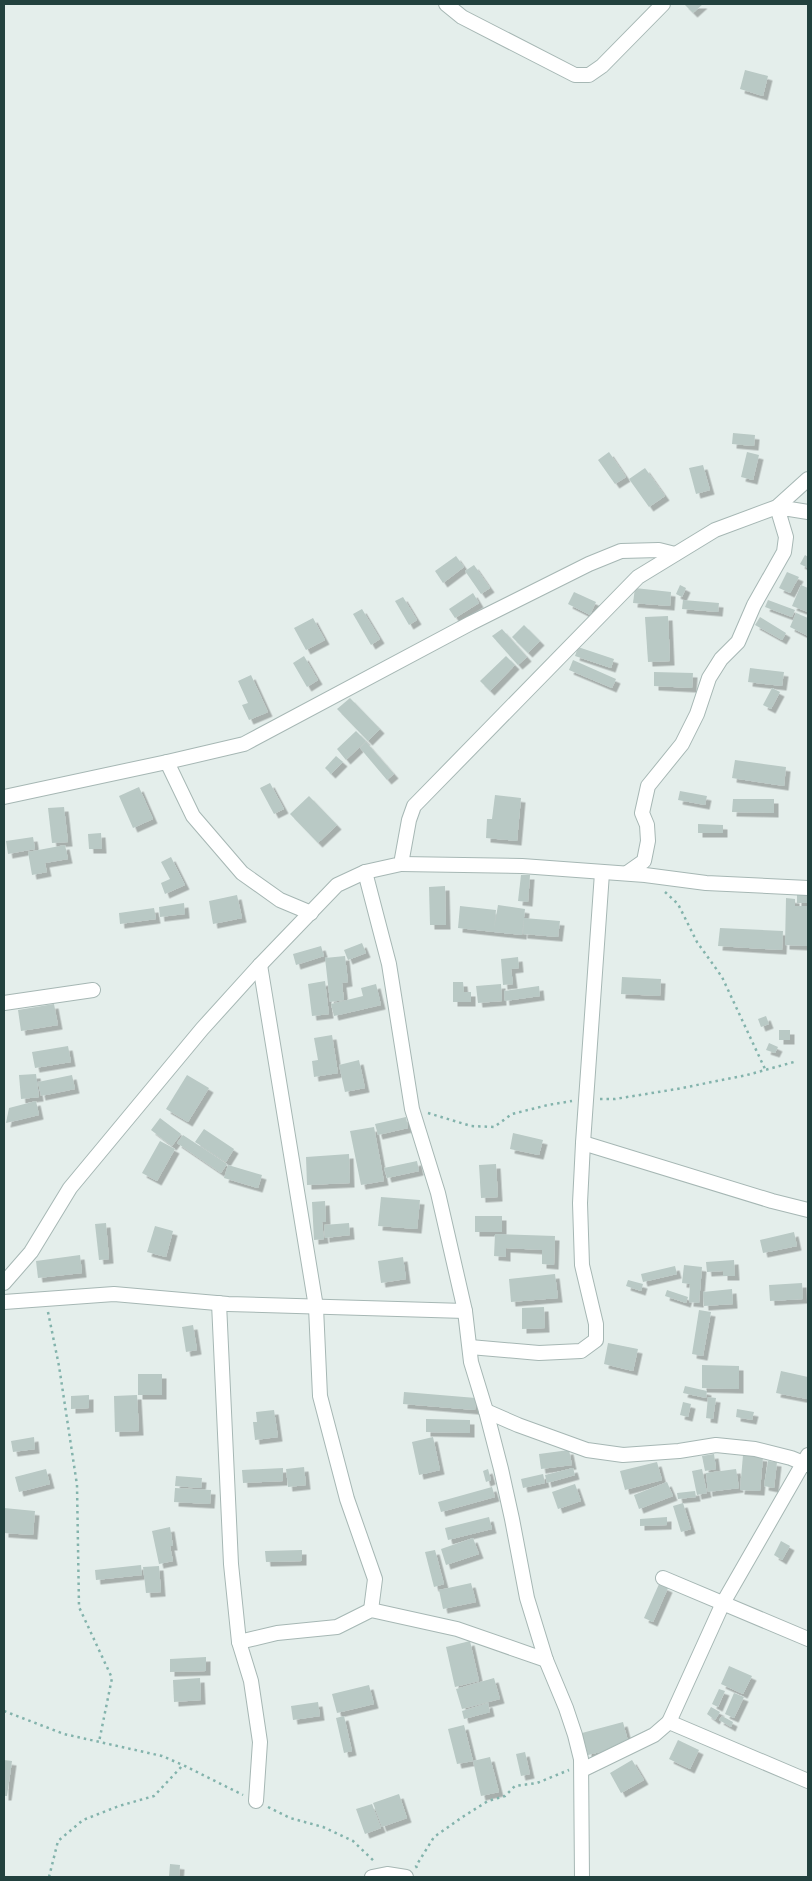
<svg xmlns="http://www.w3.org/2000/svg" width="812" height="1881" viewBox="0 0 812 1881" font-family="'DM Sans',sans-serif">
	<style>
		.building { fill: #b9c9c5; filter: url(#shadow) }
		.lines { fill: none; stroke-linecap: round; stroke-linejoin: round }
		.minor-casing { stroke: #a6b7b4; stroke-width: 16 }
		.path { stroke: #83b3ac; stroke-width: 2.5; stroke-dasharray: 2.5 4; stroke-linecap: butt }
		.minor { stroke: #fff; stroke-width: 14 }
	</style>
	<defs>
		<filter id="shadow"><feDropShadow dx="4.5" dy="4.5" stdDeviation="0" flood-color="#0004"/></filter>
	</defs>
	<rect width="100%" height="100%" fill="#e4eeeb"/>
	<g class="building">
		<path d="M684,4H703L693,13Z"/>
		<path d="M745,70L768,76L763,96L740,89Z"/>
		<path d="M733,433L755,435L754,446L732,444Z"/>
		<path d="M609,452L626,477L615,484L598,460Z"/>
		<path d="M747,452L759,455L753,480L741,477Z"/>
		<path d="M703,465L710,490L696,494L689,468Z"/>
		<path d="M645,468L665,496L649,507L629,479Z"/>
		<path d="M805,555L808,557V568L800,564Z"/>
		<path d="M456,556L464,567L443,583L435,571Z"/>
		<path d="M474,565L490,588L481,594L465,571Z"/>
		<path d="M787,572L799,577L790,593L779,588Z"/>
		<path d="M680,585L686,588L682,597L676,594Z"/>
		<path d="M801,585L808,588V612L792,606Z"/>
		<path d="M635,588L671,592L670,606L633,603Z"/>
		<path d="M574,592L596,602L590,615L568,604Z"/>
		<path d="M473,593L479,603L455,618L449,609Z"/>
		<path d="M403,597L417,620L409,625L395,601Z"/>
		<path d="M683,600L719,603L718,612L682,609Z"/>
		<path d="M768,600L795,610L792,617L765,607Z"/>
		<path d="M362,609L380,639L371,645L353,614Z"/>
		<path d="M796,613L808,618V636L790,627Z"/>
		<path d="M668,616L670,661L648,662L645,617Z"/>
		<path d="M760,617L786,633L782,640L755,625Z"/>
		<path d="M313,618L325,640L306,650L294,628Z"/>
		<path d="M524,625L540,641L528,653L512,637Z"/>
		<path d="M502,629L527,657L518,665L492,636Z"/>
		<path d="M578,647L614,659L611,668L575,656Z"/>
		<path d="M304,656L318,680L307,687L293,663Z"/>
		<path d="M506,656L515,665L490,691L480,681Z"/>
		<path d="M573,660L616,679L612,688L569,670Z"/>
		<path d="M750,668L784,672L782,686L748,682Z"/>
		<path d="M654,672L693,673L692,688L654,686Z"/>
		<path d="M251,675L268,712L249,720L242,705L248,703L238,681Z"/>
		<path d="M772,688L780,692L771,709L763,705Z"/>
		<path d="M350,698L380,729L368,741L337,709Z"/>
		<path d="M356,731L366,741L346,760L337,749Z"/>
		<path d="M366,742L394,774L387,780L360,748Z"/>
		<path d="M336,756L343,762L331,774L325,768Z"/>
		<path d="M735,760L786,767L784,786L732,778Z"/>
		<path d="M270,783L284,809L274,814L260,788Z"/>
		<path d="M139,787L153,819L133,828L119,796Z"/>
		<path d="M680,791L707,796L705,805L678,800Z"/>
		<path d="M495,795L521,798L517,841L486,838L487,819H492Z"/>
		<path d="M309,796L337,825L318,843L290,814Z"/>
		<path d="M733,799H774V813L732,812Z"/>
		<path d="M64,807L68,842L52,843L48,808Z"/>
		<path d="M698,824L723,825V833H698Z"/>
		<path d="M101,833L102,849H89L88,834Z"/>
		<path d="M33,837L35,849L8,854L6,841Z"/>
		<path d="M65,845L68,859L45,863L47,872L32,875L28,852Z"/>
		<path d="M171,857L185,885L165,894L161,883L170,879L161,862Z"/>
		<path d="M521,875H530L528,902L518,901Z"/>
		<path d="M445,886L446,925H430L429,887Z"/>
		<path d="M797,894L808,895V903H797Z"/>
		<path d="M237,895L242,918L213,924L209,901Z"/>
		<path d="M786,898L795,899V906H808V946L785,945Z"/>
		<path d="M184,903L185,914L160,917L159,907Z"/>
		<path d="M498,905L525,909L522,935L458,928L460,906L496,910L494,929Z"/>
		<path d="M154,908L156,919L120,924L119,913Z"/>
		<path d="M524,918L560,921L558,937L523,934Z"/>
		<path d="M720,928L783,931L782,950L718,946Z"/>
		<path d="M362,943L366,953L348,960L344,950Z"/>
		<path d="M321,946L324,956L296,965L293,954Z"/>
		<path d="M345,956L348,982L342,983L344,1000L330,1002L325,958Z"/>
		<path d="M518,957L519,968L511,969L513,984L503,985L501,959Z"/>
		<path d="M622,977L661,979L660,996L621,994Z"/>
		<path d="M325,981L329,1014L312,1016L308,984Z"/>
		<path d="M453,982H463L464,992H471V1002H453Z"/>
		<path d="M376,984L381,1005L334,1016L331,1004L363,996L361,988Z"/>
		<path d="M501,984L502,1001L478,1003L476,986Z"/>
		<path d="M539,986L540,996L505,1001L504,991Z"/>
		<path d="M54,1004L58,1025L21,1031L18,1010Z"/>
		<path d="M766,1016L769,1024L761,1027L758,1019Z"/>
		<rect x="779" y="1030" width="11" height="10"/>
		<path d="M332,1035L338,1073L314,1077L312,1061L318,1060L314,1038Z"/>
		<path d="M769,1043L778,1047L775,1053L766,1050Z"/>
		<path d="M68,1046L71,1062L35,1068L32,1052Z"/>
		<path d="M359,1060L365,1088L345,1092L339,1065Z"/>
		<path d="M36,1074L39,1097L21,1099L19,1075Z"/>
		<path d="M72,1075L75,1089L41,1096L38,1082Z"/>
		<path d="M187,1075L209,1088L188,1122L166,1109Z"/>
		<path d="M36,1101L39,1115L6,1123L9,1108Z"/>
		<path d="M406,1117L408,1128L378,1135L375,1124Z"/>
		<path d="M160,1118L181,1134L172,1146L151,1130Z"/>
		<path d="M374,1127L384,1181L361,1185L350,1131Z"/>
		<path d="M204,1129L234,1149L226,1162L195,1142Z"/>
		<path d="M513,1133L543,1140L539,1155L510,1149Z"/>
		<path d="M183,1135L227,1164L221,1173L177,1143Z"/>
		<path d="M160,1141L175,1149L157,1181L142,1173Z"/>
		<path d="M349,1154L350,1183L307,1185L306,1157Z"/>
		<path d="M417,1161L419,1171L387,1178L384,1168Z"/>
		<path d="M496,1164L498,1197L481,1198L479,1165Z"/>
		<path d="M228,1165L262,1175L258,1188L224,1178Z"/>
		<path d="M381,1197L420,1200L417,1229L378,1226Z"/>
		<path d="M325,1201L326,1222H322L324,1239L314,1240L312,1202Z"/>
		<rect x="475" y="1216" width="27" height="16"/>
		<path d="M106,1223L109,1259L99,1260L95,1224Z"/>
		<path d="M349,1223L350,1235L325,1238L324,1225Z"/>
		<path d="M155,1226L173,1231L166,1257L147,1252Z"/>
		<path d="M794,1232L797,1246L763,1253L760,1240Z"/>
		<path d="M495,1234L555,1236L554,1265L542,1264V1250L506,1248V1257L494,1256Z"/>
		<path d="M80,1255L82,1273L38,1278L36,1261Z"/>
		<path d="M403,1257L406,1279L381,1283L378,1261Z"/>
		<path d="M734,1260L735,1276H723V1271L707,1272L706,1262Z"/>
		<path d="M684,1265L702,1267L699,1303L689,1302L690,1284L682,1283Z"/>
		<path d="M675,1266L677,1274L643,1282L641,1274Z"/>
		<path d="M555,1274L558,1298L511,1302L509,1279Z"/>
		<path d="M628,1280L643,1284L641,1291L626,1286Z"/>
		<path d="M802,1283L803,1299L770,1301L769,1285Z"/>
		<path d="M732,1289L733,1304L704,1306L703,1292Z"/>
		<path d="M667,1290L688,1297L686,1303L665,1296Z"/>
		<path d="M544,1307L545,1328L522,1329V1308Z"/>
		<path d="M699,1310L711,1312L703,1356L692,1354Z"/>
		<path d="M193,1325L197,1350L186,1352L182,1327Z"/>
		<path d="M608,1343L638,1349L633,1371L604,1364Z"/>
		<path d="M702,1365L739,1366V1389L702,1388Z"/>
		<path d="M781,1371L808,1377L807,1399L776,1393Z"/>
		<rect x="138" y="1374" width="24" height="21"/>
		<path d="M685,1386L707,1391L706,1398L683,1393Z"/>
		<path d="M404,1392L476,1398L475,1410L403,1404Z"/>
		<path d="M89,1395V1408L71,1409V1396Z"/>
		<path d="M137,1395L139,1431L115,1432L114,1396Z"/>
		<path d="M708,1397L716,1398L713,1419L706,1418Z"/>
		<path d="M683,1402L691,1404L688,1417L680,1415Z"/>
		<path d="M737,1409L754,1412L752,1420L736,1417Z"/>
		<path d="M274,1410L278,1437L255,1440L253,1422H257L256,1412Z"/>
		<path d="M426,1419L470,1420V1433L426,1432Z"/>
		<path d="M34,1437L35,1449L13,1452L11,1441Z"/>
		<path d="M433,1437L440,1470L419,1475L412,1442Z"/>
		<path d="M569,1450L572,1465L541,1469L539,1454Z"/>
		<path d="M714,1454L716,1469L705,1471L702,1456Z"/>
		<path d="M743,1455L763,1457L760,1491L740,1490Z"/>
		<path d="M768,1461L777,1462L774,1488L764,1486Z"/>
		<path d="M657,1462L662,1480L625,1490L620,1471Z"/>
		<path d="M304,1467L306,1485L288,1487L286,1469Z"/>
		<path d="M283,1468V1481L243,1483L242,1470Z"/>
		<path d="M573,1468L575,1475L547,1483L545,1475Z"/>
		<path d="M46,1469L50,1484L19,1492L15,1477Z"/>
		<path d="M488,1469L491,1480L486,1482L483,1471Z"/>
		<path d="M702,1469L707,1493L697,1495L692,1471Z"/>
		<path d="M736,1469L739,1488L708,1492L706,1473Z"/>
		<path d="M543,1474L545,1483L523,1488L521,1479Z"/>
		<path d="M176,1476L202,1478L201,1488L175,1486Z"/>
		<path d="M667,1482L673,1496L639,1509L634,1495Z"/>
		<path d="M575,1484L581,1501L558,1509L552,1492Z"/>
		<path d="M492,1487L495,1497L441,1512L438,1502Z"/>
		<path d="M175,1488L211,1490L210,1504L174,1502Z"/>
		<path d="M695,1491L696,1497L678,1499L677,1493Z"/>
		<path d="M683,1503L691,1529L681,1532L673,1506Z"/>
		<path d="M4,1508L35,1511L33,1535L4,1533Z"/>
		<path d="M489,1517L492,1529L448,1540L445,1528Z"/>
		<path d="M667,1517V1525L640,1526V1519Z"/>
		<path d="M170,1527L173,1546H170L173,1561L159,1564L152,1531Z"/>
		<path d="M473,1538L479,1554L446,1565L441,1549Z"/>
		<path d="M781,1541L790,1546L782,1560L774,1555Z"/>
		<path d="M302,1550V1561L266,1562L265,1551Z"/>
		<path d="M435,1550L444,1584L434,1587L425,1552Z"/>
		<path d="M141,1565L142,1575L96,1580L95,1570Z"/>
		<path d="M159,1566L161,1592L146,1593L143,1567Z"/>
		<path d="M471,1583L476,1602L443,1609L439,1590Z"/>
		<path d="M659,1584L668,1588L653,1622L644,1618Z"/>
		<path d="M470,1641L479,1681L455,1687L446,1647Z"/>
		<path d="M206,1657V1671L170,1672V1659Z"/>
		<path d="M729,1666L752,1676L743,1694L721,1684Z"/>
		<path d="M200,1678L201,1700L174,1702L173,1680Z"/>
		<path d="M494,1678L500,1699L462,1709L456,1689Z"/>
		<path d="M369,1685L374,1704L337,1713L332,1694Z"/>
		<path d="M719,1689L725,1691L718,1707L712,1704Z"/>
		<path d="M734,1693L744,1697L734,1718L725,1714Z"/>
		<path d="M318,1702L320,1716L293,1720L291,1706Z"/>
		<path d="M488,1703L490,1712L464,1719L462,1711Z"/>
		<path d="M711,1707L720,1712L715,1720L707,1714Z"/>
		<path d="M344,1716L352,1751L344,1753L336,1718Z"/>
		<path d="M722,1716L733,1722L731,1727L719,1720Z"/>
		<path d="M623,1722L629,1745L588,1755L582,1733Z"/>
		<path d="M464,1725L473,1761L457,1764L448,1729Z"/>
		<path d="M678,1740L699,1750L690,1769L669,1759Z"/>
		<path d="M525,1752L530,1774L521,1776L516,1754Z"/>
		<path d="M490,1757L499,1792L481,1796L473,1761Z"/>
		<path d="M4,1760L12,1761L7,1796H4Z"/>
		<path d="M632,1760L644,1780L621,1793L610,1773Z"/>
		<path d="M399,1794L407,1818L382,1827L373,1803Z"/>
		<path d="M372,1804L381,1828L365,1834L356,1809Z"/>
		<path d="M170,1864L180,1865L179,1877H169Z"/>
	</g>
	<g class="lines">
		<g class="minor-casing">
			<g id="minor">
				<path d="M446,4L462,17L575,75H589L602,66L663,4"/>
				<path d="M167,762L193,816L242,873L280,900L311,913"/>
				<path d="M4,797L167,762L244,744L471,623L589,564L621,551L659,550L675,554"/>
				<path d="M401,864L522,866L645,875L706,883L808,888"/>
				<path d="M365,872L389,964L412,1109L438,1193L465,1311L471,1362L486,1411L501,1469L512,1519L527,1598L546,1660L566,1708L575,1735L581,1759L582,1877"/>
				<path d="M627,873L644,861L648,841L647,825L642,813L648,786L682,744L697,714L709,678L721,659L738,642L754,605L784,552L786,537L777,507L808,512"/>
				<path d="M260,965L316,1307L320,1396L347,1499L375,1579L371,1610"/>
				<path d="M4,1003L93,990"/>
				<path d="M583,1143L772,1201L808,1210"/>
				<path d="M4,1283L31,1252L70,1188L202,1029L260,965L337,885L365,872L401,864L409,820L414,806L638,577L715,530L777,507L808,479"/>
				<path d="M4,1302L114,1294L228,1304L465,1311"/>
				<path d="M219,1303L231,1564L239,1642L251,1681L260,1742L256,1801"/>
				<path d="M470,1347L539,1353L581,1351L596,1340V1324L582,1265L580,1203L583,1143L602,873"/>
				<path d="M486,1411L518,1425L587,1450L623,1455L679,1451L716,1445L755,1449L791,1458L808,1465"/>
				<path d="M663,1578L808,1639"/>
				<path d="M239,1642L277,1633L337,1627L371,1610L457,1629L546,1660"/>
				<path d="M669,1722L723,1603L808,1455"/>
				<path d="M582,1770L654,1735L669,1722L808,1781"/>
				<path d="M372,1877L387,1874L406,1877"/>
			</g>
		</g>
		<g class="path">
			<path d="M665,892L678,904L697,942L722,977L765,1069"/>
			<path d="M600,1099H615L677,1089L747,1075L794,1062"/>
			<path d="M428,1113L471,1126L494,1127L512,1114L548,1105L572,1101"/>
			<path d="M48,1312L59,1366L77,1485L79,1607L112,1678L99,1742"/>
			<path d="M4,1711L64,1734L162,1756L183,1765"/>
			<path d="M268,1807L290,1818L323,1827L353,1841L375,1862"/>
			<path d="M417,1868L416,1866L434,1837L464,1816L488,1801L505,1796L515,1786L537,1783L569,1770"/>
			<path d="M49,1877L58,1841L83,1820L119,1806L154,1796L183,1765L243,1795"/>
		</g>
		<use href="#minor" class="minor"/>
	</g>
	<rect width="812" height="1881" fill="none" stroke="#22413e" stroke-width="10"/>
</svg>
